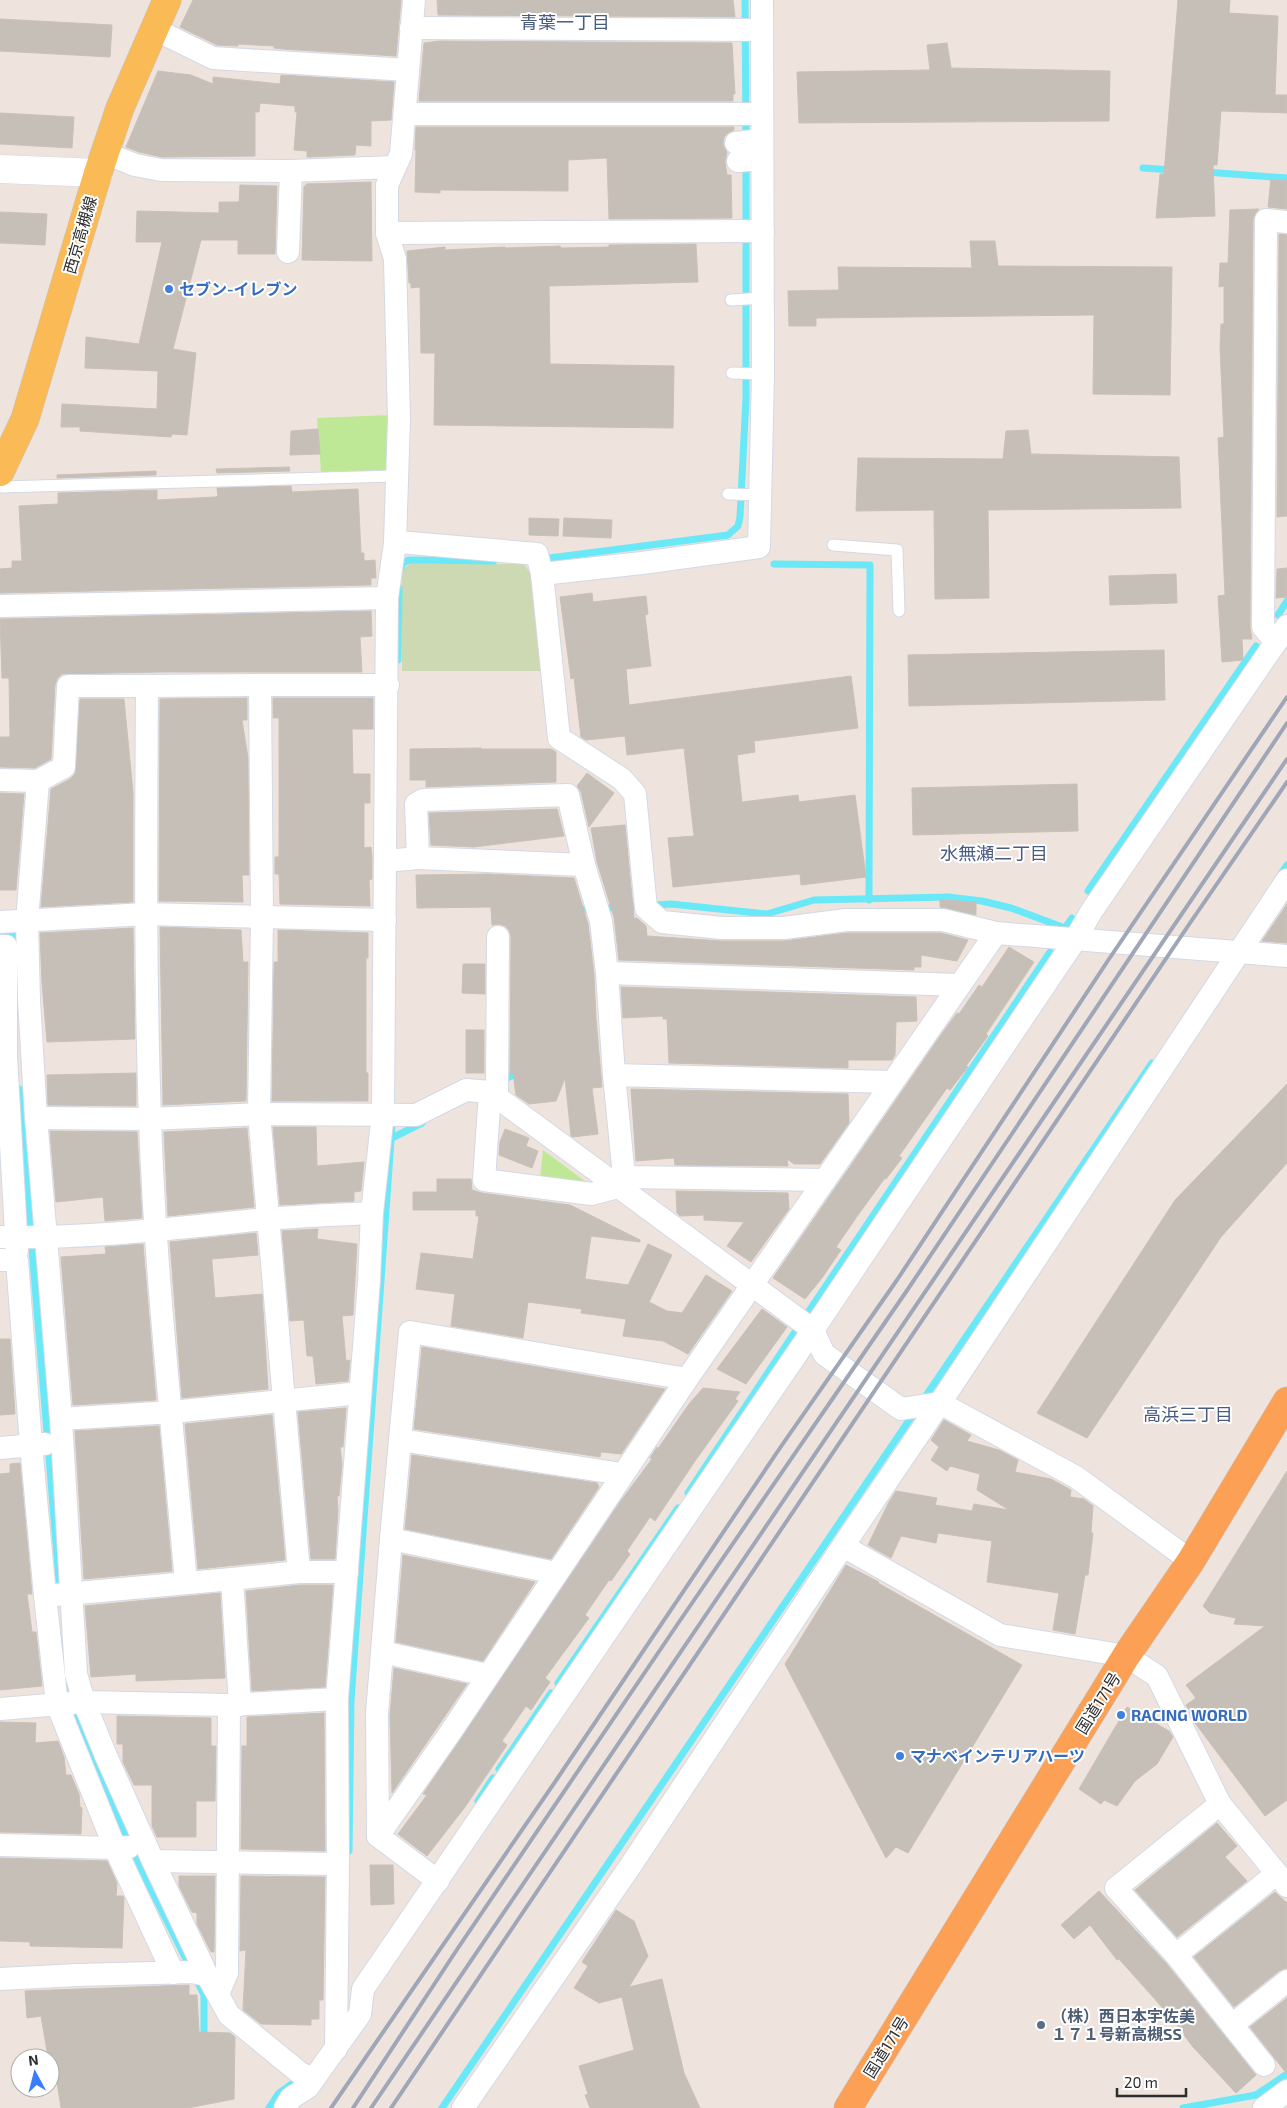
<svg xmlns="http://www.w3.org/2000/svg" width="1287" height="2108" viewBox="0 0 1287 2108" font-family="'Exo 2','Noto Sans JP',sans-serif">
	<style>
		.green { fill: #bfe896 }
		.cemetery { fill: #ccd9b3 }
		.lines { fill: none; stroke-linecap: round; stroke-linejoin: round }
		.stream { stroke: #69e8f7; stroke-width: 7 }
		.building { fill: #c6bfb8; stroke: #cac0b6 }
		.service-casing { stroke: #d2d9e5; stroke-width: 13 }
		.minor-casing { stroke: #d2d9e5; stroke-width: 24 }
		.tertiary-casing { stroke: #d2d9e5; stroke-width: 29 }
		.primary-casing { stroke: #c4c4c4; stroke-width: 29 }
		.trunk-casing { stroke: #c4c4c4; stroke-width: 29 }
		.service { stroke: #fff; stroke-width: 11 }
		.minor { stroke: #fff; stroke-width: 22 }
		.tertiary { stroke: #fff; stroke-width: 28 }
		.primary { stroke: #faba56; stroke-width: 28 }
		.trunk { stroke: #fca056; stroke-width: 28 }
		.rail { stroke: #9fa6b7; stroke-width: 4 }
		.shop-dot { fill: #3f7fe0; stroke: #fff; stroke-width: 2 }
		.service-dot { fill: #5c6f8a; stroke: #fff; stroke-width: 2 }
		.labels { text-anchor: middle; stroke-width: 4; stroke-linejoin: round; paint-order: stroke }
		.street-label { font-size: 16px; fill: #2c2c2c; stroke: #fff }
		.shop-label { font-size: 16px; font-weight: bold; fill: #366cbe; stroke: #fff; text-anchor: start }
		.service-label { font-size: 16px; font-weight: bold; fill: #4e5e75; stroke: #fff; text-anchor: start }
		.neighbourhood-label { font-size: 18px; fill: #485b80; stroke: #fff }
	</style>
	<rect width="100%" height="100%" fill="#eee4dd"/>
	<g class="green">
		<path d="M390,415L388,471L321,472L317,418Z"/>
		<path d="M543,1150L594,1188L540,1179Z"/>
	</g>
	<path class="cemetery" d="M410,564H524L535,579L545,671H402V575L404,568Z"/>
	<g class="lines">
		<g class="stream">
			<path d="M745,0L746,140"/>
			<path d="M1143,168L1173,170"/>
			<path d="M1206,172L1287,178"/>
			<path d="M542,559L728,535L738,526L740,517L746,398V163"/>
			<path d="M774,564L870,565L869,900"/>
			<path d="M400,570L403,563L409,560L494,561"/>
			<path d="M1278,615L1287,601"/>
			<path d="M398,660L399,588"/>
			<path d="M1279,877L1287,865"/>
			<path d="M1088,891L1256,646"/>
			<path d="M575,910L671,904L767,914L814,900L948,897L982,901L1011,908L1065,928L1072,918"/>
			<path d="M0,935H14V946"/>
			<path d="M500,1082L515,1074L522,1073"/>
			<path d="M19,1089L60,1592"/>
			<path d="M392,1138L422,1123"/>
			<path d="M807,1314L1050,952"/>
			<path d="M923,1400L1152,1063"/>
			<path d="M688,1493L795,1332"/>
			<path d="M66,1675L68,1699L139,1865L190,1967"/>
			<path d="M558,1683L678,1508"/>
			<path d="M499,1769L551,1693"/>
			<path d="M478,1801L493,1778"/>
			<path d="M349,1851L351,1701L392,1126"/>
			<path d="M195,1977L204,1995V2042"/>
			<path d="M269,2108L279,2093L293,2083"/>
			<path d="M442,2108L914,1413"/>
			<path d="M1183,2108L1256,2095L1287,2074"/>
		</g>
	</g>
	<g class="building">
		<path d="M193,0H401L396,56L283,49L274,48V46L238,44V46L217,45L180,27Z"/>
		<path d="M437,0H733L735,17L438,15Z"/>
		<path d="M1178,0H1230L1229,13L1278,16L1275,95H1287V113L1221,111L1217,165H1213L1215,216L1156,218L1160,174H1164Z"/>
		<path d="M0,19L112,25L110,57L0,51Z"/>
		<path d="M439,41L732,43L735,94H733V101H419L424,43Z"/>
		<path d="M947,43L951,68L1110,71L1109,121L799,123L797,72L930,70L927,45Z"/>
		<path d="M158,71L191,75L213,84V77L280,84L281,75L394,82L391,120L371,121V146L356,145L355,155L307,157V151L294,150L297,112H295V106L260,103L259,112H255V156L162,157L139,152L126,147Z"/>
		<path d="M0,113L74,117L72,148L0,144Z"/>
		<path d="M416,127H734V130L728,133L724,137L723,144L727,152L725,162L727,175H731L732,218L609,219L607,158L568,160V191L440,190V193L415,192L416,150H415Z"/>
		<path d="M1271,179L1287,181V209L1268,207Z"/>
		<path d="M371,182L372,261L302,260L304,186H306V184Z"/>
		<path d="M240,185L277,186L275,254H238V240H201L173,349L196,353L187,435L172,434L171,437L80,431V427H61L62,404L157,409L158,371L85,368L86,337L139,344L162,242H136L137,211L219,213V202H239Z"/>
		<path d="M1259,209L1255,214L1253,220L1250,627L1252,639H1242L1243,660L1222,662L1218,596L1225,595L1218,438L1224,437L1220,347L1221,324H1224V286L1219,287L1220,263H1228L1230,210Z"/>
		<path d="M0,212L47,214L45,245L0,243Z"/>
		<path d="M1279,234L1287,235V516L1277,517Z"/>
		<path d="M970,241H995L998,266L1172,267L1170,395L1093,394L1094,315L816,318V326H789L788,291L839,290L838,267L972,268Z"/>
		<path d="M696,244L698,282L549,286L550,364L674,366L673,428L434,425L435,353H421L420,287L411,288V283H409L407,251L445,247V250L505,247V248L560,246L561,248L609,247V245Z"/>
		<path d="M318,429L320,454L290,455L291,431Z"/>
		<path d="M1028,430L1031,454L1179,457L1181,508L988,510L989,598L935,599L934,510L856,511L858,458L1003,459L1006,431Z"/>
		<path d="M289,467L290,471L217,473L216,469Z"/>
		<path d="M156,471V475L57,478V475Z"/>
		<path d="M291,486L292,492L358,489L361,553H364V561L375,560L376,578H371V585L0,593V569L12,568V561H22L19,506L58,504V493L157,490V500L215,497L218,496L217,488Z"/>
		<path d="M529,518L559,519L558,536L529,535Z"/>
		<path d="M564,518L612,520L611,538L563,536Z"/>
		<path d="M1287,568V597L1276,598L1277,569Z"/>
		<path d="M1176,574L1177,603L1110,605L1109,576Z"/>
		<path d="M592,593L593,602L646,596L648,614L645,615L651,666L626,669L629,705L851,676L858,728L754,741L755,752L737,755L742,802L798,795L799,802L855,795L866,877L801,885L800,874L673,887L668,838L694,836L684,748L627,755L625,736L586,740L581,737L574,678L571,679L560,597Z"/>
		<path d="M371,611L372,636L360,637L362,672H160L62,674L57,679L55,685L51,759L35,768L0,767V737H10L9,678H2L0,619Z"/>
		<path d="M1164,650L1165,700L909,706L908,655Z"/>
		<path d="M247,698V720H242L248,758L249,875H242L243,902L159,901L160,699Z"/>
		<path d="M273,698H373V729H352L353,774H370V803H364V848L371,847L372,857V879L369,880L370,906L280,904L279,874H275V857H279V718H273Z"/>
		<path d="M80,699H124L133,792V902L41,907L51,789L70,779L75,774Z"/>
		<path d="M481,748V749H551L556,752V782L426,787V780H410V749Z"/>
		<path d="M587,773L614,793L589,827L581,792L577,786Z"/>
		<path d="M1077,784L1078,831L913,835L912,788Z"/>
		<path d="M0,793L24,794L16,890H0Z"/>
		<path d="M557,809L564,836L474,847L431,845L429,813Z"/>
		<path d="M625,825L634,918H637L646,926L647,936L722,941H784L846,933H941L968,940L957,961L921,955V967H914V970L619,960L614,917L597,862L591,828Z"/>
		<path d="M489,874L574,878L588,924L594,974L596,1019L602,1087L592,1088L598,1134L573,1137L571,1136L565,1078L556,1101L529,1104L516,1095L513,1073H510L511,937L509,930L505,926L499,924L492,925L491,907L417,908L416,875Z"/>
		<path d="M940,900L976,902V915L940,907Z"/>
		<path d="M1287,904V943L1262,941Z"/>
		<path d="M160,927L241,930L243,962H248L246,1101L163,1105Z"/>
		<path d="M133,928L135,1039L47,1042L42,983L40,933Z"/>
		<path d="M278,930L368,933V958H366V1073H368V1101H272L274,962H278Z"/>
		<path d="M1009,947L1034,962L986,1034L988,1036L966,1066L968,1067L950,1090L947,1088L899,1156L902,1158L886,1179L885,1178L858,1215L836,1247L841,1250L822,1278L805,1299L773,1278L943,1032L957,1013L959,1014L979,985L982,987Z"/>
		<path d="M463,964H485V994L462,993Z"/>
		<path d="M621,987L916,997L917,1021L896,1022L895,1055L892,1060H848V1068L669,1063L667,1019H663V1016L623,1018Z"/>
		<rect x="466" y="1030" width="18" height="43"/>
		<path d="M136,1073V1106L48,1105L47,1075Z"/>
		<path d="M1287,1084V1163L1221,1237L1087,1438L1037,1413L1175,1200Z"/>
		<path d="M631,1089L848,1094L849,1123L820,1164H794L787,1159L788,1166L675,1165L674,1158L636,1161Z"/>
		<path d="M273,1127H316L317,1166L364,1162L361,1191L354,1192V1201L280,1205Z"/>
		<path d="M247,1128L254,1207L168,1216L164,1132Z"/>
		<path d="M505,1129L529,1138L526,1146L538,1151L532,1168L499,1155L500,1142Z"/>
		<path d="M50,1131L137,1132L142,1218L105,1221L103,1197L56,1202Z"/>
		<path d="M437,1179H471L472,1190L482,1193L570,1205L640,1240V1242L591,1236L585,1279L628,1285L648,1244L672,1255L649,1302L667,1311L682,1313L706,1275L732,1291L688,1354L663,1341L623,1336L626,1319L581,1313L582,1309L528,1302L523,1338L451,1326L455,1294L416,1289L421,1253L473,1259L479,1216H476V1210H413V1192H437Z"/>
		<path d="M676,1191L788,1193L789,1209L751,1262L727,1246L744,1222L704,1220V1215L680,1216L677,1213Z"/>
		<path d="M318,1229L317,1239L357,1244L353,1315L342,1316L346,1361L350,1360L348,1381L316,1384L313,1356H307L304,1320L290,1321L282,1231Z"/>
		<path d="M256,1233L258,1255L212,1259V1262L215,1298L262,1294L268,1389L182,1398L170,1242Z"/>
		<path d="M143,1244L156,1400L73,1405L61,1257L106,1254L105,1247Z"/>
		<path d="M762,1309L787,1327L746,1384L717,1369Z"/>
		<path d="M0,1339H10L15,1414L0,1415Z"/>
		<path d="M422,1347L665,1389L621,1454L601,1452L600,1457L414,1429Z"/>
		<path d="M703,1388L740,1392L735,1399L738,1401L695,1461L655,1521L650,1517L627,1551L630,1554L611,1581L609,1580L585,1615L589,1618L545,1678L550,1682L531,1710L526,1706L502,1741L507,1745L465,1807L427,1856L398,1834L427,1795L423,1794L620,1502L652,1459L650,1458L657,1447V1450L689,1404Z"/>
		<path d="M346,1408L343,1447H340L342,1464L339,1496H337L338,1509L335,1559H311L298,1412Z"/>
		<path d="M272,1415L285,1560L198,1569L185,1424Z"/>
		<path d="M944,1420L971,1435L967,1441L999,1450L1018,1460L1015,1472L1051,1479L1071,1490L1070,1497L1084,1499L1093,1506L1091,1533H1093L1088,1575H1085L1075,1634L1053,1630L1059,1593L987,1582L992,1541L938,1533L936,1543L901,1536L891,1558L868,1545L889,1502L896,1491L937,1498L935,1505L972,1511L974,1504L1009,1510L977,1490L980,1474L950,1466L947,1471L931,1460L939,1447L931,1440Z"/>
		<path d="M159,1426L172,1571L84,1579L75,1431Z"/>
		<path d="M412,1455L597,1483L599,1487L551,1559L405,1529Z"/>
		<path d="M20,1463L32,1594H27L32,1632H36L42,1686L0,1690V1474L10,1473V1464Z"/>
		<path d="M1287,1471V1800L1265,1816L1195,1723L1186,1705L1196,1698L1186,1685L1265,1626L1234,1624L1236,1618L1210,1613L1203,1606Z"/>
		<path d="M403,1555L535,1582L483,1661L396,1642Z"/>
		<path d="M846,1565L879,1582L878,1583L1022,1665L908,1853L896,1847L886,1858L785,1664Z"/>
		<path d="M300,1585H333L325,1687L252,1691L246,1591Z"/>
		<path d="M220,1593L225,1678L136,1681V1674L91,1677L85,1606Z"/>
		<path d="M394,1668L467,1684L392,1793L390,1716Z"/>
		<path d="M1127,1707L1169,1731L1173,1737L1157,1764L1135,1781L1117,1806L1104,1800L1101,1804L1079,1789Z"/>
		<path d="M324,1713L325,1851L241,1849L242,1746H247V1717Z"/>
		<path d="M117,1716L211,1718V1746H216L215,1801H196V1837H157L152,1826V1785H134L123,1762V1744H117Z"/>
		<path d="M0,1722L36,1723L35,1743L58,1741L64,1757L66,1775H71L79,1794L80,1807L82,1808L81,1834L0,1832Z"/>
		<path d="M1217,1823L1237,1846L1225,1857L1247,1881L1177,1937L1135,1890Z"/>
		<path d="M0,1858L107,1861L117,1883L116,1896H123L124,1898L122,1948L30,1946V1942L0,1941Z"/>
		<path d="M370,1865H393L394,1904L371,1905Z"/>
		<path d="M179,1876H215L214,1952H211L197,1924V1913L192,1912L179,1886Z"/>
		<path d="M241,1876L325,1877L323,2000H319V2019H311V2025L261,2024L243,2010L246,1950L240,1951Z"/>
		<path d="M1099,1891L1166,1963L1256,2075L1236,2093L1193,2047L1184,2035L1185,2034L1153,1997L1119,1959L1117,1960L1090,1925L1074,1939L1061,1925Z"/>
		<path d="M1275,1892L1287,1903V1968L1279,1971L1234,2007L1194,1957Z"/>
		<path d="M616,1910L634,1921L648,1956L629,1987L662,1979L684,2073L700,2108H590L585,2095L588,2094L579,2066L634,2050L622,1997L599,2003L574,1988L588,1966L582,1962Z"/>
		<path d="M189,1985V1995H197L199,2032L230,2033L235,2037L234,2099L188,2108H61L53,2056L48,2057L41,2016L27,2018L25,1991Z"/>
		<path d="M1287,1998V2074L1250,2027Z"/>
	</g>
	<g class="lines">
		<g class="service-casing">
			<g id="service">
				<path d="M731,300L763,298"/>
				<path d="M732,373L763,374"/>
				<path d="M0,487L396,476"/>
				<path d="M728,494L760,495"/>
				<path d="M833,545L897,550L899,611"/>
			</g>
		</g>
		<g class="minor-casing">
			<g id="minor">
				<path d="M411,28L762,30"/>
				<path d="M154,29L213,58L408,70"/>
				<path d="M405,114H761"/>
				<path d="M736,143L761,140"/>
				<path d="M105,153L135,165L161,170L291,171L395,167"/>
				<path d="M738,161L762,159"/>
				<path d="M387,233L763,231"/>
				<path d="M288,252L291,171"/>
				<path d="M395,543L399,542L537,554L542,574L559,738L622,779L635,794L646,908L662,922L722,928H784L846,920H943L996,933L1287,956"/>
				<path d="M542,574L642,563L759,547L763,374L762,0"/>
				<path d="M0,606L387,598"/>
				<path d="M1276,642L1263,627L1266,220L1287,222"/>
				<path d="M0,780L38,781L27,921L29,1000L36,1118L61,1419L76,1674L84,1702L106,1756L153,1861L207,1975L229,2015L300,2073L314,2079"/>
				<path d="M38,781L64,767L68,686H147"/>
				<path d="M418,858L584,865L601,921L607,973"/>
				<path d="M386,861L418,858L416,804L423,800L568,795L584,865"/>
				<path d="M1287,880L940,1403L843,1546L1000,1635L1126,1656L1157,1676L1220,1804L1287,1886"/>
				<path d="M0,922L146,914L385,920"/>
				<path d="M0,946H6V1056L17,1251"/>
				<path d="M614,1075L607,973L959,985"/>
				<path d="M490,1092L484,1180L591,1194L618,1187L624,1177L825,1180"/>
				<path d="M497,1096L498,937"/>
				<path d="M36,1118L150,1119L259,1114L416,1115L466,1090L490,1092L813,1330L824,1354L901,1409L940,1403L1076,1477L1191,1561"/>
				<path d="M624,1177L614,1075L892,1082"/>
				<path d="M0,1237C89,1239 177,1228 266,1219C301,1216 337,1215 372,1213"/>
				<path d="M0,1260H17L31,1445L45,1596"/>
				<path d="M61,1419L172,1412L360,1393"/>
				<path d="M400,1440L391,1539L556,1573"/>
				<path d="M0,1448L45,1444"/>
				<path d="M622,1474L400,1440L410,1332L687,1379"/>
				<path d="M391,1539L382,1652L487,1675"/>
				<path d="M299,1572L259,1114L262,917L260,685H388"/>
				<path d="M232,1579L299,1572H347"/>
				<path d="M186,1583C173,1429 155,1274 150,1119C145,975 146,830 147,686L260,685"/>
				<path d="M382,1652L377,1713L378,1836L438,1881"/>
				<path d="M0,1709L84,1702L229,1705L337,1699"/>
				<path d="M1220,1804L1116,1888L1176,1955L1276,1874"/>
				<path d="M378,1836L450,1733L687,1379L996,933"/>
				<path d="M0,1845L115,1848L57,1704L45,1596L232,1579L240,1705"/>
				<path d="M129,1847L115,1848L173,1973"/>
				<path d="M153,1861L338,1864"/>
				<path d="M1176,1955L1232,2025L1287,1981"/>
				<path d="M0,1979L77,1975L191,1972L207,1975"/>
				<path d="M218,1994L227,1973L229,1705"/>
				<path d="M1232,2025L1264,2065"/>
				<path d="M336,2049L338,1864L337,1699L369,1281L372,1213L383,1113L387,598L395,543L399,419L395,259L387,233V185L401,154L414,0"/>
				<path d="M285,2108L291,2098L308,2087L360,2014L363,1989L813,1330L1075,940L1091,912L1287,626"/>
				<path d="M463,2108L629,1868L843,1546"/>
				<path d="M1264,2108L1287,2091"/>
			</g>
		</g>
		<g class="tertiary-casing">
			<path id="tertiary" d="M0,169L98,173"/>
		</g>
		<g class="primary-casing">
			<path id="primary" d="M0,472L25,419L98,173L120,108L167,0"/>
		</g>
		<g class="trunk-casing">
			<path id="trunk" d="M848,2108L1126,1656L1191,1561L1287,1401"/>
		</g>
		<use href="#service" class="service"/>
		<use href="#minor" class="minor"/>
		<use href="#tertiary" class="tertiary"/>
		<use href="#primary" class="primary"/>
		<use href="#trunk" class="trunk"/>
		<g class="rail">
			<path d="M331,2108L557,1779L782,1445L897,1280L1109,959L1287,697"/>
			<path d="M353,2108L458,1948L679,1622L908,1289L1287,723"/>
			<path d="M371,2108L1287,759"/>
			<path d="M391,2108L1190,923L1287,782"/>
		</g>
	</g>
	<g class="shop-dot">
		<circle cx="169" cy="289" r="5"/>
		<circle cx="1121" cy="1715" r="5"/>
		<circle cx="900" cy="1756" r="5"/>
	</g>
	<circle class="service-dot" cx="1041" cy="2025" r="5"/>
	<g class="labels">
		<g class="street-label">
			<text transform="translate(80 235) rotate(-74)" y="6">西京高槻線</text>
			<text transform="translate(1098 1703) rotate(-58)" y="6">国道171号</text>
			<text transform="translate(886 2047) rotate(-58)" y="6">国道171号</text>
		</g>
		<g class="shop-label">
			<text x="179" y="295">セブン-イレブン</text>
			<text x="1131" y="1721">RACING WORLD</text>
			<text x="910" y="1762">マナベインテリアハーツ</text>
		</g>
		<g class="service-label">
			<text x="1051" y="2022">（株）西日本宇佐美<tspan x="1051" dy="18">１７１号新高槻SS</tspan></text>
		</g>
		<g class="neighbourhood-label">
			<text x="565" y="29">青葉一丁目</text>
			<text x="994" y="860">水無瀬二丁目</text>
			<text x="1188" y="1421">高浜三丁目</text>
		</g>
	</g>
	<g transform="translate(35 2073) rotate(353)"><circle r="24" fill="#ffffff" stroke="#ababab"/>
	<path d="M0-4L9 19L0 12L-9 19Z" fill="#397dff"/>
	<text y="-8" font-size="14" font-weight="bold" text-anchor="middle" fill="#2c2c2c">N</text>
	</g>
	<path d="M1117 2088v8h69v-8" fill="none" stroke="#2c2c2c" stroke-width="2.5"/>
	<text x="1124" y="2088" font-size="15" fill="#2c2c2c" stroke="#ffffff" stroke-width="4" paint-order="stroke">20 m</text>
</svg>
